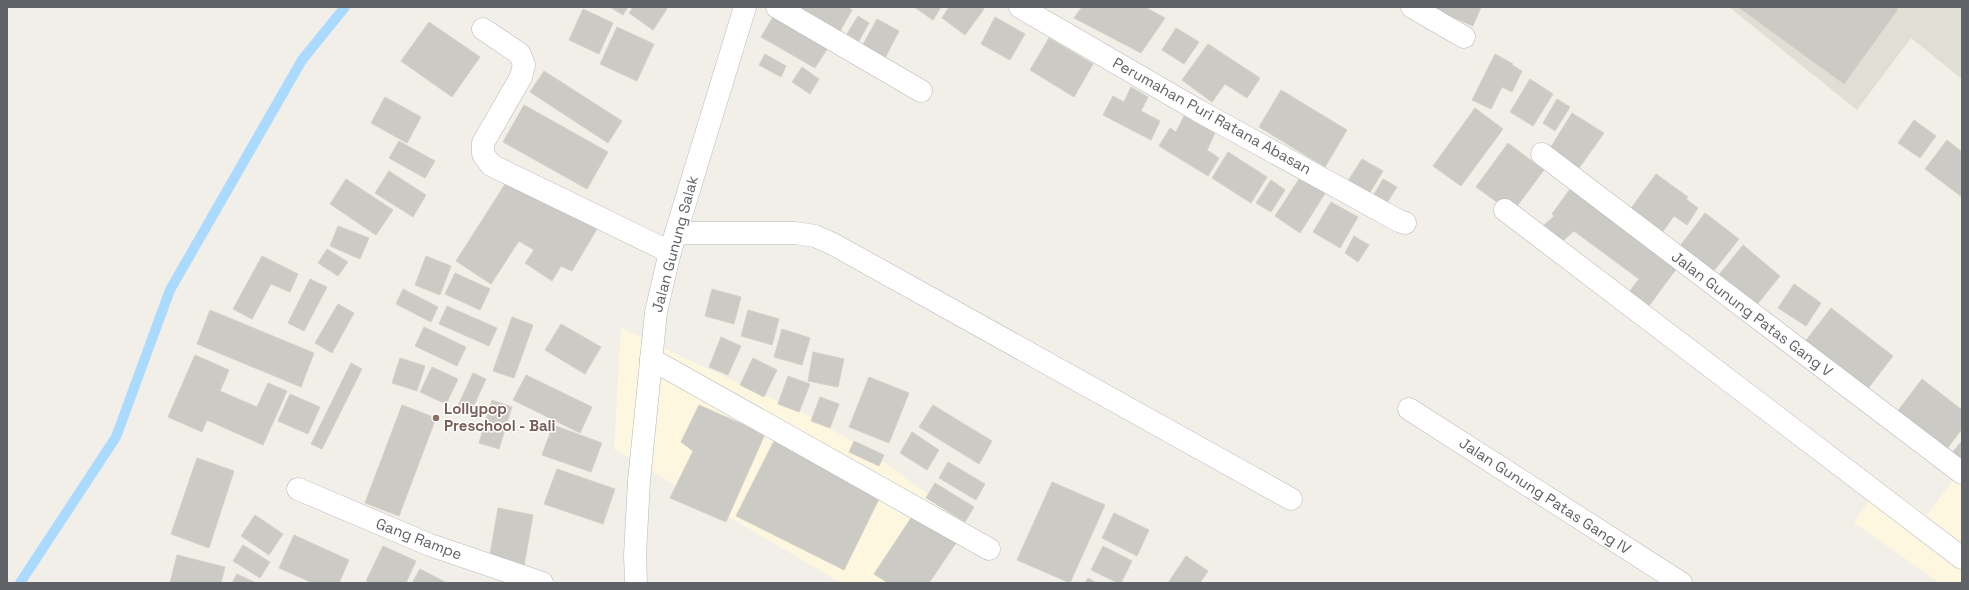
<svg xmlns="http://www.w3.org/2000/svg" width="1969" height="590" viewBox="0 0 1969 590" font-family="'Space Grotesk',sans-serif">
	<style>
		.commercial { fill: #fef7e0 }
		.education { fill: #e1ded6 }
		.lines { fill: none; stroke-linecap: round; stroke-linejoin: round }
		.stream { stroke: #aadaff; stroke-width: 10 }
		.building { fill: #cccac5; stroke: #d6d1c6 }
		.minor-casing { stroke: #b5b8bc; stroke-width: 23 }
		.tertiary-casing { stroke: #b5b8bc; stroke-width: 23 }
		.minor { stroke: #fff; stroke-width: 22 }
		.tertiary { stroke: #fff; stroke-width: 22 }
		.education-dot { fill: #8d6e63; stroke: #fff; stroke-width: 1.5 }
		.labels { text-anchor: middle; stroke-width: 3; stroke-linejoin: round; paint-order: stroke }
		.street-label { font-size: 15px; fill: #5f6368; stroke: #fff }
		.education-label { font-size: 15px; font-weight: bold; fill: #785e54; stroke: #fff; text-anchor: start }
	</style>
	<rect width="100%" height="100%" fill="#f1efe8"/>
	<g class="commercial">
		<path d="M621,328L811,417L873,454L966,522L919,583H841L614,449Z"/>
		<path d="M1962,468V583H1940L1854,523L1881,482L1927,515Z"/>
	</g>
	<path class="education" d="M1729,7H1962V79L1911,38L1857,110Z"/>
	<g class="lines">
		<path class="stream" d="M20,583L116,437L170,290L302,60L345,7"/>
	</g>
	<g class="building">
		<path d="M610,7H628L623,15Z"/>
		<path d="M633,7H664L667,9L653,30L629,13Z"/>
		<path d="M797,7H848L852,10L839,33Z"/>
		<path d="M914,7H941L933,20Z"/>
		<path d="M949,7H980L984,9L965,35L942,18Z"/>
		<path d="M1082,7H1145L1165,18L1141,53L1074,18Z"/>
		<path d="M1434,7H1481L1473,26L1433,9Z"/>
		<path d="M1738,7H1895L1898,9L1844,84Z"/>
		<path d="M583,9L613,23L599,54L569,40Z"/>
		<path d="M774,15L829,46L815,68L761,37Z"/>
		<path d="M858,16L869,23L859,41L847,34Z"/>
		<path d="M995,17L1025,34L1010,60L981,44Z"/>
		<path d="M877,19L899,31L884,60L861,48Z"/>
		<path d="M429,22L480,57L452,97L401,61Z"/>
		<path d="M617,27L654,44L637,81L600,64Z"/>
		<path d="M1176,28L1199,42L1184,64L1162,50Z"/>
		<path d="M1049,38L1093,64L1074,97L1030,70Z"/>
		<path d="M1208,44L1260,78L1247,98L1225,84L1212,102L1182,80Z"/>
		<path d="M765,54L786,66L781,77L759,65Z"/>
		<path d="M1495,54L1513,64L1512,65L1522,71L1512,92L1502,87L1491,109L1472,100Z"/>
		<path d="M802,67L819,79L810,94L792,82Z"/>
		<path d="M544,71L622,121L608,143L530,92Z"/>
		<path d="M1530,79L1553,94L1533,126L1510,112Z"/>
		<path d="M1131,87L1148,97L1141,111L1160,121L1151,140L1103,115L1113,96L1124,102Z"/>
		<path d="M1281,90L1347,130L1325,167L1259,127Z"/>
		<path d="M385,97L421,117L407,143L371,123Z"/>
		<path d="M1557,99L1570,107L1555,131L1543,123Z"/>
		<path d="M524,105L608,152L587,189L503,142Z"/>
		<path d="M1475,108L1503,129L1461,186L1433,166Z"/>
		<path d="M1572,113L1604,133L1577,171L1549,150Z"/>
		<path d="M1184,116L1215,133L1207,150L1219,158L1208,176L1159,146L1170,128L1176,132Z"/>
		<path d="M1914,120L1936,136L1920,158L1898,143Z"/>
		<path d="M1947,140L1962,152V197L1925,169Z"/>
		<path d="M399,141L435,161L425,178L389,158Z"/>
		<path d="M1508,143L1544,170L1512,213L1476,187Z"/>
		<path d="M1228,152L1267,177L1251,203L1212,178Z"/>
		<path d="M1362,159L1383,171L1369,194L1348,181Z"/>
		<path d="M389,171L426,195L413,217L375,193Z"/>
		<path d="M1656,174L1688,197L1686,199L1698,208L1687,225L1674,216L1661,234L1629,211Z"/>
		<path d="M1301,176L1326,192L1300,233L1275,216Z"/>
		<path d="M509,178L597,229L572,271L561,266L552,281L525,263L534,250L519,241L491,284L456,261Z"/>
		<path d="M346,179L393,210L376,235L330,204Z"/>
		<path d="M1383,179L1397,187L1387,203L1373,196Z"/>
		<path d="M1271,180L1285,190L1271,212L1256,203Z"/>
		<path d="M1570,189L1677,268L1646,310L1626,296L1639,279L1574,231L1557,246L1541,228L1554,216L1552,214Z"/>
		<path d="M1331,202L1358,217L1340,248L1313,232Z"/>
		<path d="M1705,213L1739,239L1713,272L1680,246Z"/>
		<path d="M338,226L369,238L360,259L330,246Z"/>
		<path d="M1354,236L1369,245L1358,262L1345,253Z"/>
		<path d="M1743,245L1780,276L1756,306L1718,276Z"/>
		<path d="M327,249L348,262L338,276L318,263Z"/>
		<path d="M262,256L298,274L290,292L271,284L252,319L233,309Z"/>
		<path d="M426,256L451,266L440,295L415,285Z"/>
		<path d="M455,273L490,289L480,310L445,294Z"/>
		<path d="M310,279L327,287L304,331L288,323Z"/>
		<path d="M1794,284L1821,303L1806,326L1778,308Z"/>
		<path d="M403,289L438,307L431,322L396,304Z"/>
		<path d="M712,289L741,297L734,324L705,316Z"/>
		<path d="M338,304L354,313L332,353L315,343Z"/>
		<path d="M447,306L497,328L489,346L439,324Z"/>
		<path d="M1831,308L1893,356L1863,395L1801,347Z"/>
		<path d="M210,310L314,353L301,387L197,344Z"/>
		<path d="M748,310L779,319L772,345L741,336Z"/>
		<path d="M512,317L533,325L514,378L493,371Z"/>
		<path d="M561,324L601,347L585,374L545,350Z"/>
		<path d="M424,327L466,347L457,366L415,346Z"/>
		<path d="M782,329L810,338L802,365L774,357Z"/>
		<path d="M721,337L741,346L728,375L709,367Z"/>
		<path d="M813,352L844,359L838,387L808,381Z"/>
		<path d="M195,355L229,370L220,391L257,407L268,383L287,391L263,445L207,420L202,432L168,417Z"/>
		<path d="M400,358L425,366L417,391L392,383Z"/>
		<path d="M753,358L777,370L764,397L740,385Z"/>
		<path d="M351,363L362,369L322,449L311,444Z"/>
		<path d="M432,367L458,379L446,404L420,392Z"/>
		<path d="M473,373L486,379L471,412L458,406Z"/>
		<path d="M526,375L592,407L580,433L513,400Z"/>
		<path d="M788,376L810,384L799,412L778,404Z"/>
		<path d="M869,377L909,393L889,443L849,427Z"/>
		<path d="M1922,379L1962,410V429L1946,450L1897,412Z"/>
		<path d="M290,394L320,407L308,434L278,421Z"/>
		<path d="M820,397L839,404L830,428L811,421Z"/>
		<path d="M492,400L512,407L499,449L479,443Z"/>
		<path d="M402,405L436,418L399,516L365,503Z"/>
		<path d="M699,405L765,434L726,522L670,498L693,451L681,442Z"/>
		<path d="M933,405L992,441L979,464L919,427Z"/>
		<path d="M553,425L602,443L591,472L542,455Z"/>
		<path d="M912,432L939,450L927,470L900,453Z"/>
		<path d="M775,439L882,493L844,570L736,516Z"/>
		<path d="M854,441L884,455L879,466L849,452Z"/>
		<path d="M1962,441V464L1951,454Z"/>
		<path d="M197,458L234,471L209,548L171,534Z"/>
		<path d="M948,462L985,484L976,500L939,478Z"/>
		<path d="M557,469L615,489L603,524L544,504Z"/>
		<path d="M1052,482L1105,505L1070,583L1017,560Z"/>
		<path d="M935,483L974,507L965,522L926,498Z"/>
		<path d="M498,508L533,515L524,566L489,560Z"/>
		<path d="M1114,513L1149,530L1137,556L1102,538Z"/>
		<path d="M255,515L283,534L269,555L241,536Z"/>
		<path d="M913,515L956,543L929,583H888L874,574Z"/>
		<path d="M294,535L349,560L339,583H313L279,568Z"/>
		<path d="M243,545L270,562L260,578L233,561Z"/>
		<path d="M383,546L416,561L406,583H372L366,581Z"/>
		<path d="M1103,546L1132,561L1121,583H1118L1091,570Z"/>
		<path d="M177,555L225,567L221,583H170Z"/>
		<path d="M1186,556L1208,571L1200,583H1168Z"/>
		<path d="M420,569L447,583H412Z"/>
		<path d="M237,574L256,583H232Z"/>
		<path d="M1088,578L1097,583H1085Z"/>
	</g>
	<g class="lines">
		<g class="minor-casing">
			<g id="minor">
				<path d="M777,7L921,91"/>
				<path d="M1020,7L1199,111L1399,221L1405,223"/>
				<path d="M1412,7L1464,37"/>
				<path d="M483,29L520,54L524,65L521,77L483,143V154L491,165L670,252"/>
				<path d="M1542,154L1962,473"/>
				<path d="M1505,210L1962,558"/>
				<path d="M676,233H795L815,236L833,244L1291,499"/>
				<path d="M651,359L989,549"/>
				<path d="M1409,409L1681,583"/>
				<path d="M298,489L430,545L542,583"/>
			</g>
		</g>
		<g class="tertiary-casing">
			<path id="tertiary" d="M636,583L635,555L639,481L656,312L670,252L745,7"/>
		</g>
		<use href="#minor" class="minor"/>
		<use href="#tertiary" class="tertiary"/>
	</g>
	<circle class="education-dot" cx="436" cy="418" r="4"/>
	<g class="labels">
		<g class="street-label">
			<text transform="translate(1212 116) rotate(29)" y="5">Perumahan Puri Ratana Abasan</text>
			<text transform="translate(675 244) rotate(-75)" y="5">Jalan Gunung Salak</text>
			<text transform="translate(1752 314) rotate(37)" y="5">Jalan Gunung Patas Gang V</text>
			<text transform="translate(1545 496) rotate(33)" y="5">Jalan Gunung Patas Gang IV</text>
			<text transform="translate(419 539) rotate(21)" y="5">Gang Rampe</text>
		</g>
		<g class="education-label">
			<text x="444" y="414">Lollypop<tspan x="444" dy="17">Preschool - Bali</tspan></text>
		</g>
	</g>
	<rect width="1969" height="590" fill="none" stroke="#5f6368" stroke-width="16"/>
</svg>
